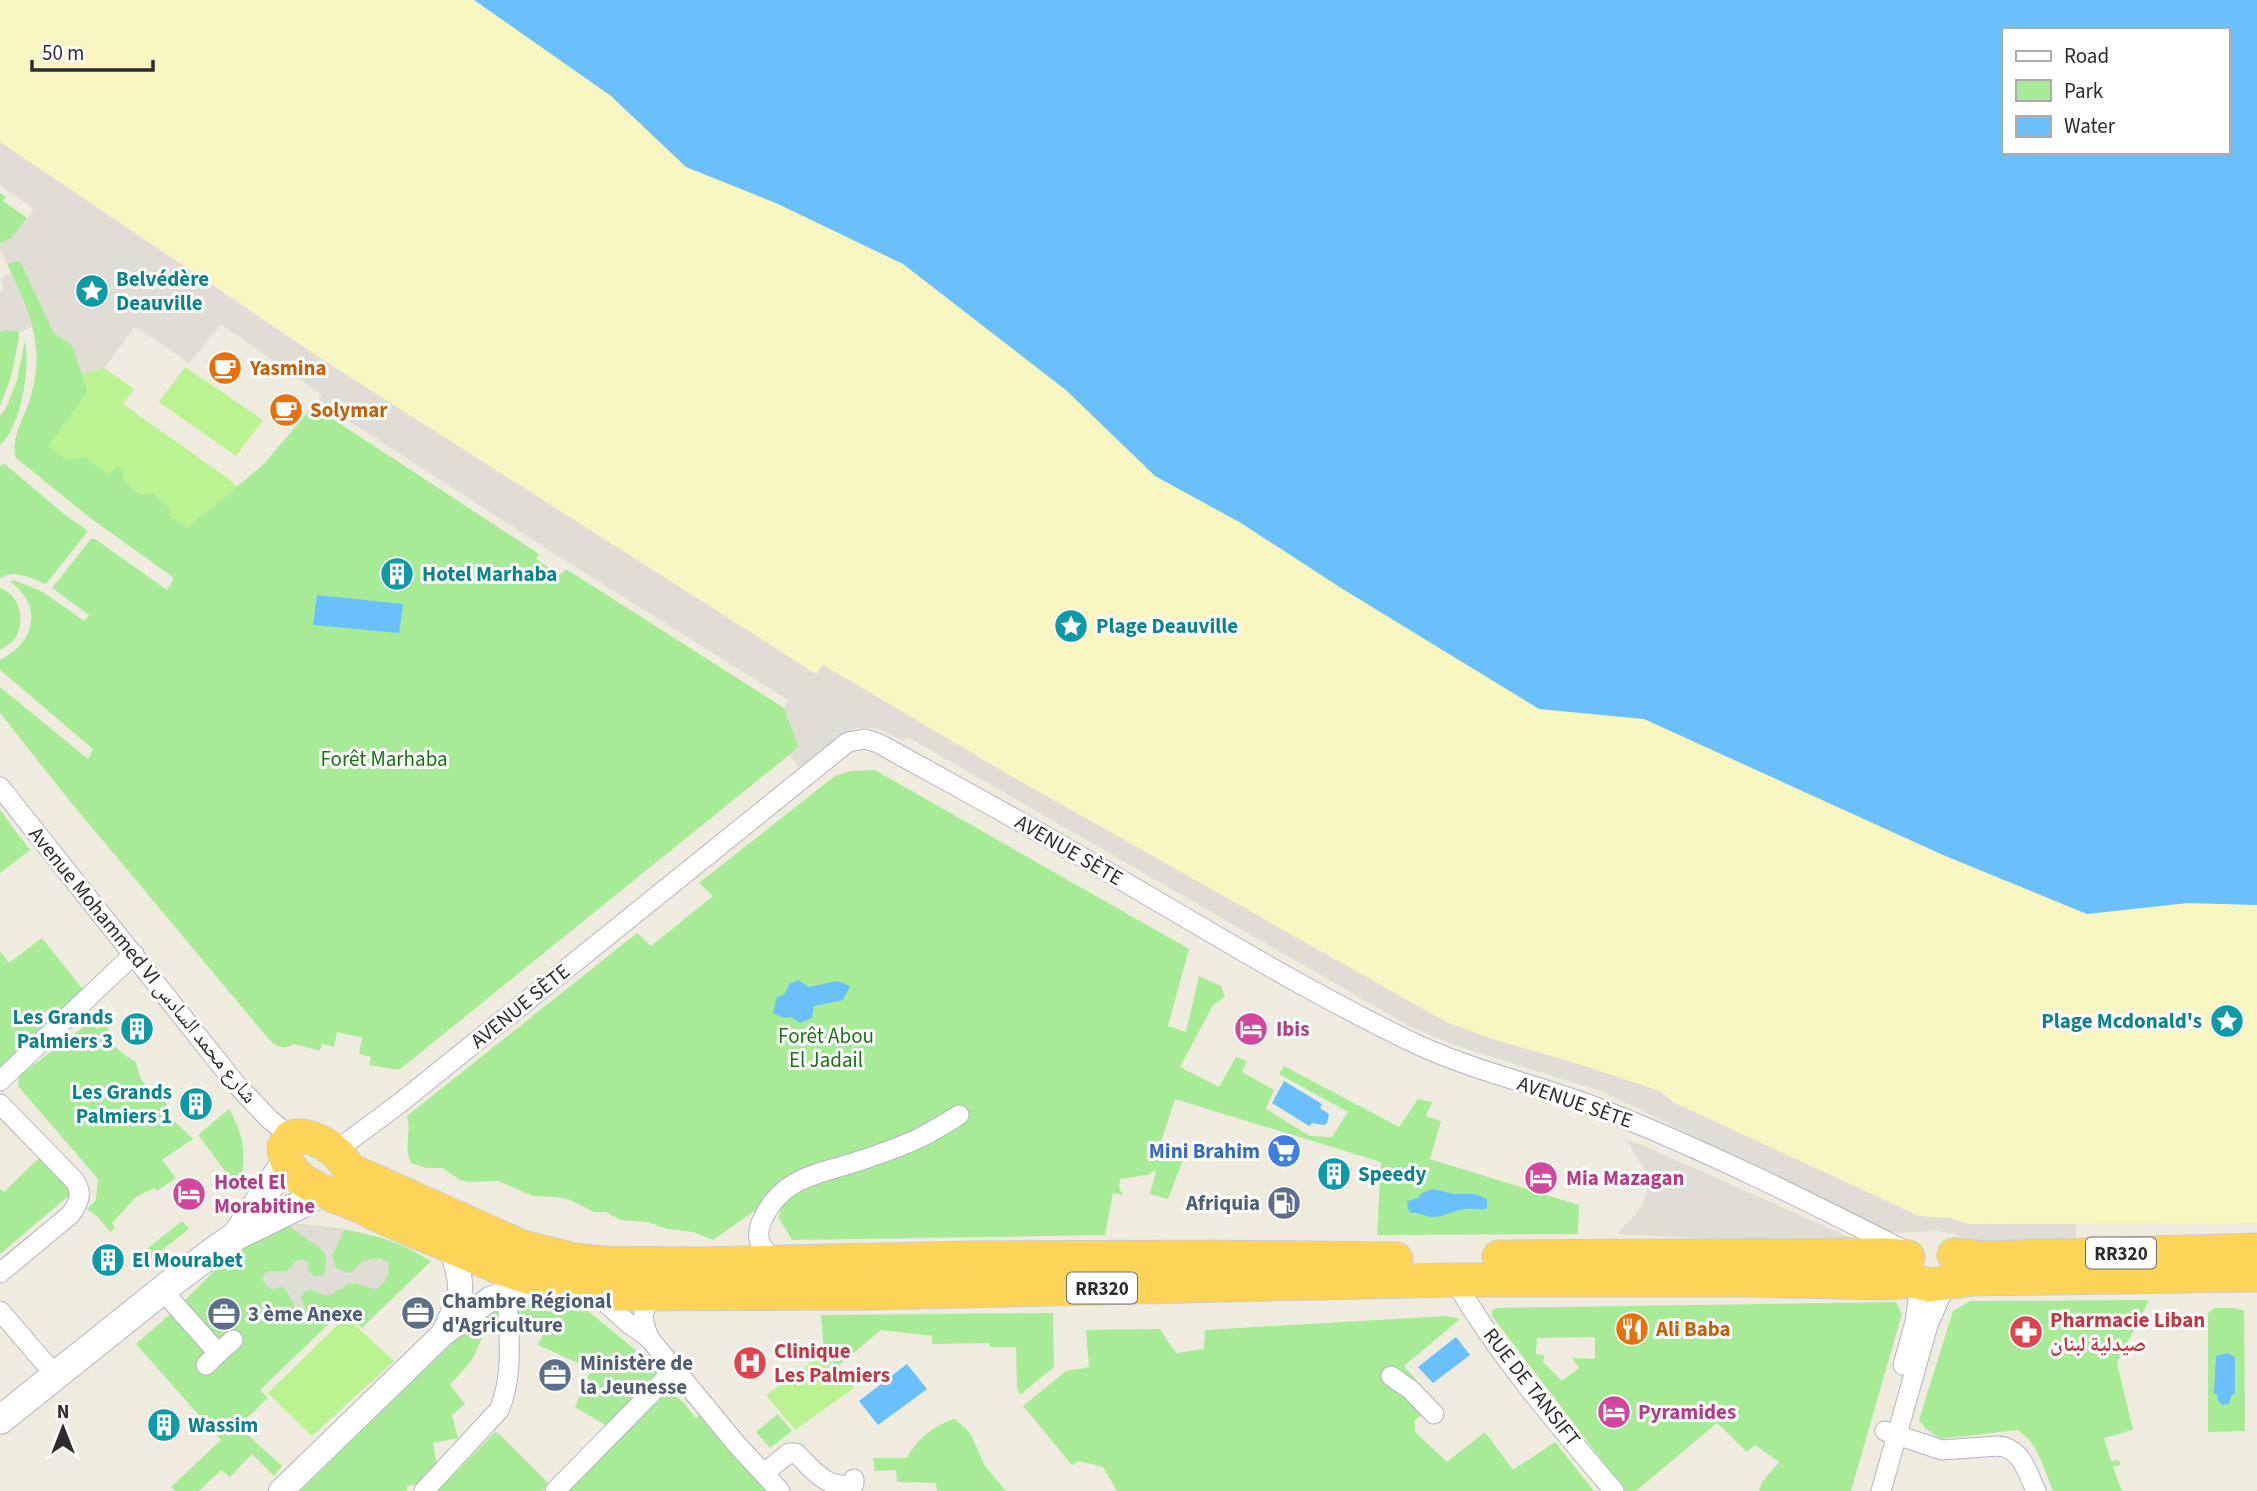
<svg xmlns="http://www.w3.org/2000/svg" width="2257" height="1491" viewBox="0 0 2257 1491" font-family="'Source Sans 3','Noto Naskh Arabic',sans-serif">
	<style>
		.green { fill: #a8eb97; fill-rule: evenodd }
		.sand { fill: #f7f6c0 }
		.pitch { fill: #bcf392 }
		.plaza { fill: #dfddd6 }
		.water { fill: #69c0fa; fill-rule: evenodd }
		.lines { fill: none; stroke-linecap: round; stroke-linejoin: round }
		.minor-casing { stroke: #b3b3c2; stroke-width: 21 }
		.tertiary-casing { stroke: #b3b3c2; stroke-width: 26 }
		.secondary-casing { stroke: #b3b3c2; stroke-width: 30 }
		.trunk-casing { stroke: #cdcdcd; stroke-width: 35 }
		.minor { stroke: #fff; stroke-width: 19 }
		.tertiary { stroke: #fff; stroke-width: 24 }
		.secondary { stroke: #fff; stroke-width: 28 }
		.trunk { stroke: #fed458; stroke-width: 33 }
		.labels { text-anchor: middle; stroke-width: 6; stroke-linejoin: round; paint-order: stroke }
		.shield { fill: #fff; stroke: #6c6c6c; stroke-width: 2 }
		.shield-label { font-size: 19px; font-weight: bold; fill: #2d2d2d }
		.culture-label { font-size: 21px; font-weight: bold; fill: #0d838f; stroke: #fff; text-anchor: start }
		.food-label { font-size: 21px; font-weight: bold; fill: #c56008; stroke: #fff; text-anchor: start }
		.park-label { font-size: 21px; fill: #1a7414; stroke: #fff }
		.street-label { font-size: 21px; fill: #2d2d2d; stroke: #fff }
		.hotel-label { font-size: 21px; font-weight: bold; fill: #b23c85; stroke: #fff; text-anchor: start }
		.shop-label { font-size: 21px; font-weight: bold; fill: #366cbe; stroke: #fff; text-anchor: end }
		.service-label { font-size: 21px; font-weight: bold; fill: #4e5e75; stroke: #fff; text-anchor: start }
		.health-label { font-size: 21px; font-weight: bold; fill: #be3a42; stroke: #fff; text-anchor: start }
	</style>
	<rect width="100%" height="100%" fill="#f0ebdf"/>
	<g class="green">
		<path d="M0,193L6,197L3,201L27,218L12,238L0,243Z"/>
		<path d="M20,260L54,333L72,345L88,391L49,446L118,465L124,471V480L140,495L152,493L172,510L170,514L187,528L263,465L313,406L539,554L536,559L560,575L566,569L784,708L799,747L399,1070L369,1065L371,1057L359,1054L362,1038L359,1037L337,1032L334,1047L322,1044L320,1051L294,1044C286,1049 280,1048 272,1043L69,800L0,713V687L88,759L93,749L0,670V660C35,643 44,605 10,582L14,580L43,592L84,621L89,615L52,588L91,539H95L167,590L174,578L89,517L16,458C9,439 26,415 31,396C33,387 35,378 36,369C40,331 22,298 7,264Z"/>
		<path d="M6,330L19,332V338L11,377L0,406V332Z"/>
		<path d="M25,340C31,366 21,428 0,445V416L6,408L17,381Z"/>
		<path d="M5,464L64,514L88,531L46,584C30,578 15,569 0,578V465Z"/>
		<path d="M0,588C19,594 25,618 17,635C14,642 6,646 0,650Z"/>
		<path d="M875,770L1189,949L1168,1026L1186,1032L1199,976L1221,986L1225,997L1213,1005L1180,1067L1219,1087L1236,1057L1247,1061L1242,1072L1274,1090L1266,1109L1310,1136L1332,1137L1348,1112L1279,1074L1284,1066L1399,1127L1418,1099L1432,1102L1426,1116L1441,1121L1430,1159L1579,1205L1578,1234L1377,1235L1381,1162L1175,1099L1161,1142L1186,1152L1168,1199L1150,1194L1156,1170L1147,1175L1120,1179L1119,1188L1123,1195L1113,1193L1105,1235L792,1240L779,1218L781,1206L764,1195L760,1207L713,1240L693,1232L668,1229L647,1222L621,1220L606,1212H594L570,1200L557,1197L533,1196L498,1181L469,1182L460,1180L443,1168H426L411,1163C403,1148 412,1131 407,1116L637,933L651,946L713,896L699,883L835,776L850,771Z"/>
		<path d="M0,810L30,850L0,873Z"/>
		<path d="M42,938L85,992L0,1068V951L9,963Z"/>
		<path d="M91,1021L97,1029L107,1021C111,1046 115,1049 136,1062C141,1084 145,1088 165,1100L170,1117L193,1139L162,1160L176,1178L157,1191L154,1188L136,1197L112,1223L115,1228L110,1232L98,1217L87,1209L96,1200L98,1179L18,1086L19,1076Z"/>
		<path d="M229,1109C247,1141 245,1155 240,1191L198,1135Z"/>
		<path d="M43,1154L72,1193L0,1254V1189L4,1192Z"/>
		<path d="M182,1221L189,1229L144,1264L138,1256Z"/>
		<path d="M298,1224C330,1227 372,1232 401,1245C411,1249 421,1256 431,1261L362,1328L343,1310L260,1390L268,1398L238,1426L282,1466L274,1476L252,1454L230,1477L221,1470L199,1491H175L171,1487L221,1440L136,1344L175,1310L219,1345L180,1305L217,1268H220C244,1245 265,1232 298,1224Z"/>
		<path d="M535,1295L573,1299L654,1365L657,1372L656,1377L607,1426L575,1407L591,1369L538,1345L544,1332L530,1327L484,1334L472,1360L450,1385L465,1404L452,1415L458,1438L433,1443L438,1472L429,1482L407,1486V1491H300L474,1322L503,1306Z"/>
		<path d="M2149,1300L2117,1363L2133,1430L2104,1438L2111,1461L2119,1460L2120,1465L2113,1467L2122,1491H2053C2044,1471 2038,1441 2017,1430L1940,1439L1925,1428L1919,1420L1953,1311L1970,1301Z"/>
		<path d="M1896,1302L1902,1314L1851,1491H1759L1762,1482L1779,1462L1755,1445L1747,1452L1717,1423L1636,1491H1625L1492,1316V1311L1496,1308ZM1595,1337V1359L1572,1358L1579,1368L1562,1381L1543,1362L1544,1355L1536,1354L1537,1338Z"/>
		<path d="M2214,1308H2235L2244,1311L2245,1431L2208,1432V1313Z"/>
		<path d="M1053,1313L1054,1367L1021,1394L1017,1389L1016,1347H990L989,1343L932,1344V1336L881,1330L837,1367L824,1353L821,1315Z"/>
		<path d="M1446,1316L1460,1319L1404,1366L1437,1404L1415,1420V1432L1447,1462L1485,1432L1513,1470L1555,1442L1594,1491H1117L1103,1467L1079,1461L1072,1465L1023,1406L1066,1371L1089,1367L1086,1330L1160,1329L1176,1353L1204,1349L1205,1330Z"/>
		<path d="M663,1393C679,1393 687,1407 696,1418L705,1410L774,1491H555Z"/>
		<path d="M778,1414L792,1431L770,1448L756,1432Z"/>
		<path d="M955,1419L970,1433L985,1466L1006,1491H937L936,1483L897,1482L896,1470L875,1471L873,1458H907C916,1440 935,1424 955,1419Z"/>
		<path d="M495,1432L500,1435L549,1484L543,1491H438Z"/>
	</g>
	<path class="sand" d="M0,0H474L611,96L686,167L778,204L903,264L1067,391L1155,476L1241,523L1341,588L1539,709L1644,719L1943,855L2087,914L2188,903L2257,905V1223L1969,1224L1948,1218L1919,1216L1674,1103L1660,1091L1581,1065L1492,1039L1446,1022L1406,1001L1006,773L823,665L817,675L456,448L0,142Z"/>
	<g class="pitch">
		<path d="M185,367L263,420L236,456L159,402Z"/>
		<path d="M104,368L134,389L123,404L230,480L237,487L187,528L169,514L172,510L152,493L140,495L123,480L124,471L118,465L108,475L86,457L66,460L49,446L88,391L82,374Z"/>
		<path d="M346,1317L394,1361L312,1436L268,1393Z"/>
		<path d="M824,1353L854,1388L795,1430L766,1395Z"/>
	</g>
	<g class="plaza">
		<path d="M0,142L320,358L816,674L823,665L1006,773L1446,1022L1492,1039L1581,1065L1660,1091L1675,1103L1919,1216L1948,1218L1969,1224H2076V1240L1975,1243L1954,1234L1938,1231L1898,1233L1885,1231L1604,1092L1454,1045L1409,1026L908,737L904,741L877,728H857L840,736L800,767L789,755L799,747L784,708L788,700L561,558L318,401L322,395L221,324L189,363L135,326L104,368L82,374L72,345L54,333L20,261L7,264L0,249V243L12,238L34,209L0,185Z"/>
		<path d="M11,273L33,327L19,332L6,330L0,332V293L4,288L1,278Z"/>
		<path d="M1627,1141L1640,1144L1869,1246L1617,1234L1637,1213L1644,1202L1647,1191L1646,1172Z"/>
		<path d="M298,1224L344,1230L332,1256L336,1268L348,1273L353,1271L363,1261L379,1258L389,1263L388,1276L384,1282L378,1288L373,1289L356,1283L347,1284L344,1288L336,1290L333,1295H323L313,1290H308L303,1293L301,1299L305,1308L304,1312L296,1315L294,1305L286,1290L282,1287L271,1289L266,1286L263,1280L264,1273L270,1271H287L295,1262L301,1259L309,1263L307,1267L309,1271L315,1276H321L325,1273L326,1255L321,1249L289,1226Z"/>
	</g>
	<g class="water">
		<path d="M474,0H2257V905L2188,903L2087,914L1943,855L1644,719L1539,709L1341,588L1241,523L1155,476L1067,391L903,264L778,204L686,167L611,96ZM2003,30H2227V152H2003Z"/>
		<path d="M317,595L403,604L399,633L313,625Z"/>
		<path d="M798,980L809,987L837,981L850,986L843,1000L814,1006L812,1018L800,1023L791,1017L784,1018L773,1013L777,997L785,994L789,984Z"/>
		<path d="M1284,1081L1322,1104L1320,1108L1329,1114L1327,1123L1324,1125L1312,1123L1309,1126L1272,1103Z"/>
		<path d="M1433,1189L1454,1194H1475L1487,1199V1208C1479,1211 1473,1208 1465,1209C1454,1210 1444,1217 1432,1217C1424,1217 1420,1212 1411,1213L1408,1209L1407,1201L1418,1198L1422,1193Z"/>
		<path d="M1456,1337L1470,1355L1433,1383L1418,1367Z"/>
		<path d="M2227,1353L2235,1357V1394H2232L2229,1404L2222,1405L2218,1400L2217,1394H2214L2216,1356Z"/>
		<path d="M907,1364L927,1389L878,1425L859,1401Z"/>
	</g>
	<g class="lines">
		<g class="minor-casing">
			<g id="minor">
				<path d="M0,787L235,1083L269,1119L291,1137"/>
				<path d="M0,1081L134,954"/>
				<path d="M0,1104L75,1181C83,1194 79,1203 70,1215L0,1273"/>
				<path d="M334,1152L400,1103L848,742L865,739L878,743C952,784 1026,824 1099,867C1204,928 1307,992 1416,1044C1476,1072 1540,1085 1601,1109C1705,1150 1805,1200 1904,1250"/>
				<path d="M779,1262C764,1253 754,1241 761,1223C780,1176 820,1174 862,1160C880,1154 900,1147 917,1139C932,1132 946,1123 959,1115"/>
				<path d="M1454,1280C1499,1356 1557,1424 1614,1491"/>
				<path d="M162,1290L218,1353L233,1340"/>
				<path d="M596,1294L629,1324L649,1338"/>
				<path d="M658,1294C640,1309 641,1317 649,1338L738,1446L780,1491"/>
				<path d="M0,1311L56,1376"/>
				<path d="M206,1365L218,1353"/>
				<path d="M1903,1365L1915,1322L1920,1284"/>
				<path d="M1391,1376L1411,1390L1434,1414"/>
				<path d="M1885,1431L1942,1450L1998,1446C2022,1448 2027,1472 2036,1491"/>
				<path d="M764,1473L789,1453H796C813,1470 828,1491 854,1484V1479"/>
				<path d="M424,1491L499,1410C515,1374 508,1330 507,1292"/>
				<path d="M555,1491L675,1369"/>
				<path d="M1881,1491L1928,1325L1946,1284"/>
			</g>
		</g>
		<g class="tertiary-casing">
			<g id="tertiary">
				<path d="M445,1330C463,1292 465,1289 451,1248"/>
				<path d="M281,1491L443,1334L490,1299L513,1290L546,1283"/>
			</g>
		</g>
		<g class="secondary-casing">
			<g id="secondary">
				<path d="M236,1236L287,1160"/>
				<path d="M0,1420L170,1284L218,1248L236,1236L300,1205L321,1192"/>
			</g>
		</g>
		<g class="trunk-casing">
			<g id="trunk">
				<path d="M350,1170L522,1247L574,1260L603,1263L697,1264L970,1258L1213,1257L1396,1259"/>
				<path d="M336,1197L346,1196L352,1189C358,1162 316,1130 291,1137L284,1147C286,1191 347,1195 375,1214L503,1269L547,1283L609,1294L869,1293L1454,1280H1745L1886,1283L1914,1281L1930,1285L1973,1279L2257,1275"/>
				<path d="M1954,1255L1985,1258L2257,1250"/>
				<path d="M1499,1257L1889,1255L1908,1257"/>
			</g>
		</g>
		<use href="#minor" class="minor"/>
		<use href="#tertiary" class="tertiary"/>
		<use href="#secondary" class="secondary"/>
		<use href="#trunk" class="trunk"/>
	</g>
	<defs>
		<g id="sight-disc" transform="scale(1.75)"><circle r="9.5" fill="#0f9aa8" stroke="#fff"/><path d="M0-6L1.8-2.2L6-1.7L2.9 1.2L3.7 5.4L0 3.3L-3.7 5.4L-2.9 1.2L-6-1.7L-1.8-2.2Z" fill="#fff"/></g>
		<g id="cafe-disc" transform="scale(1.75)"><circle r="9.5" fill="#e8710a" stroke="#fff"/><path d="M-5.5-4.5H6V0H3Q3 3.5 0 3.5H-2.5Q-5.5 3.5-5.5 0ZM3-3.2v2h1.7v-2ZM-6 4.5H4V6H-6Z" fill="#fff"/></g>
		<g id="building-disc" transform="scale(1.75)"><circle r="9.5" fill="#0f9aa8" stroke="#fff"/><path d="M-4-6H4V6H1V3H-1V6H-4ZM-2.5-4.3h1.7v1.8h-1.7ZM.8-4.3h1.7v1.8H.8ZM-2.5-1h1.7V.8h-1.7ZM.8-1h1.7V.8H.8Z" fill="#fff"/></g>
		<g id="hotel-disc" transform="scale(1.75)"><circle r="9.5" fill="#d1479c" stroke="#fff"/><path d="M-6-4.5h1.5V1H6V5H4.5V3h-9V5H-6ZM-4 0a1.8 1.8 0 1 1 3.6 0ZM.5 0V-2.5h3Q6-2.5 6 0Z" fill="#fff"/></g>
		<g id="supermarket-disc" transform="scale(1.75)"><circle r="9.5" fill="#3f7fe0" stroke="#fff"/><path d="M-6-5.5h2.5l.6 2H6L4.5 2H-2.5L-4.4-4H-6ZM-1.5 3.2a1.3 1.3 0 1 0 .1 0ZM3 3.2a1.3 1.3 0 1 0 .1 0Z" fill="#fff"/></g>
		<g id="fuel-disc" transform="scale(1.75)"><circle r="9.5" fill="#5c6f8a" stroke="#fff"/><path d="M-5.5-6h7V0h2V4h1.3V-2.5L3-4.5l.8-.8L6-3V5H2.5V1h-1V6h-7ZM-4.2-4.7v3.2H.2V-4.7Z" fill="#fff"/></g>
		<g id="office-disc" transform="scale(1.75)"><circle r="9.5" fill="#5c6f8a" stroke="#fff"/><path d="M-6-3h4V-5.5h4V-3h4V5H-6ZM-1-4.5V-3h2v-1.5ZM-6 0V1H6V0Z" fill="#fff"/></g>
		<g id="restaurant-disc" transform="scale(1.75)"><circle r="9.5" fill="#e8710a" stroke="#fff"/><path d="M-5-6h1v4h1v-4h1v4h1v-4h1v5L-1.5 .5V6h-2V.5L-5-1ZM5-6V6H3V1.5H1.5Q1.5-4 5-6Z" fill="#fff"/></g>
		<g id="pharmacy-disc" transform="scale(1.75)"><circle r="9.5" fill="#e0444e" stroke="#fff"/><path d="M-2-6h4v4h4v4h-4v4h-4v-4h-4v-4h4Z" fill="#fff"/></g>
		<g id="hospital-disc" transform="scale(1.75)"><circle r="9.5" fill="#e0444e" stroke="#fff"/><path d="M-5-5h3v3.5h4V-5h3V5h-3V1.5h-4V5h-3Z" fill="#fff"/></g>
	</defs>
	<g fill-rule="evenodd">
		<use href="#sight-disc" x="92" y="291"/>
		<use href="#cafe-disc" x="225" y="368"/>
		<use href="#cafe-disc" x="286" y="410"/>
		<use href="#building-disc" x="397" y="574"/>
		<use href="#sight-disc" x="1071" y="626"/>
		<use href="#sight-disc" x="2227" y="1021"/>
		<use href="#building-disc" x="137" y="1029"/>
		<use href="#hotel-disc" x="1251" y="1029"/>
		<use href="#building-disc" x="196" y="1104"/>
		<use href="#supermarket-disc" x="1284" y="1151"/>
		<use href="#building-disc" x="1334" y="1174"/>
		<use href="#hotel-disc" x="1541" y="1178"/>
		<use href="#hotel-disc" x="189" y="1194"/>
		<use href="#fuel-disc" x="1284" y="1203"/>
		<use href="#building-disc" x="108" y="1260"/>
		<use href="#office-disc" x="418" y="1313"/>
		<use href="#office-disc" x="224" y="1314"/>
		<use href="#restaurant-disc" x="1632" y="1329"/>
		<use href="#pharmacy-disc" x="2026" y="1332"/>
		<use href="#hospital-disc" x="750" y="1363"/>
		<use href="#office-disc" x="555" y="1375"/>
		<use href="#hotel-disc" x="1614" y="1412"/>
		<use href="#building-disc" x="164" y="1425"/>
	</g>
	<g class="labels">
		<g class="shield">
			<rect x="2086" y="1237.5" width="70" height="31" rx="5"/>
			<rect x="1067" y="1272.5" width="70" height="31" rx="5"/>
		</g>
		<g class="shield-label">
			<text x="2121" y="1260">RR320</text>
			<text x="1102" y="1295">RR320</text>
		</g>
		<g class="culture-label">
			<text x="116" y="286">Belvédère<tspan x="116" dy="24">Deauville</tspan></text>
			<text x="422" y="581">Hotel Marhaba</text>
			<text x="1096" y="633">Plage Deauville</text>
			<text x="113" y="1024" text-anchor="end">Les Grands<tspan x="113" dy="24">Palmiers 3</tspan></text>
			<text x="2202" y="1028" text-anchor="end">Plage Mcdonald's</text>
			<text x="172" y="1099" text-anchor="end">Les Grands<tspan x="172" dy="24">Palmiers 1</tspan></text>
			<text x="1358" y="1181">Speedy</text>
			<text x="132" y="1267">El Mourabet</text>
			<text x="188" y="1432">Wassim</text>
		</g>
		<g class="food-label">
			<text x="250" y="375">Yasmina</text>
			<text x="310" y="417">Solymar</text>
			<text x="1656" y="1336">Ali Baba</text>
		</g>
		<g class="park-label">
			<text x="384" y="766">Forêt Marhaba</text>
			<text x="826" y="1043">Forêt Abou<tspan x="826" dy="24">El Jadail</tspan></text>
		</g>
		<g class="street-label">
			<text transform="translate(1069 850) rotate(30)" y="7">AVENUE SÈTE</text>
			<text transform="translate(143 965) rotate(51)" y="7">Avenue Mohammed VI شارع محمد السادس</text>
			<text transform="translate(520 1006) rotate(-39)" y="7">AVENUE SÈTE</text>
			<text transform="translate(1575 1102) rotate(19)" y="7">AVENUE SÈTE</text>
			<text transform="translate(1532 1387) rotate(52)" y="7">RUE DE TANSIFT</text>
		</g>
		<g class="hotel-label">
			<text x="1276" y="1036">Ibis</text>
			<text x="1566" y="1185">Mia Mazagan</text>
			<text x="214" y="1189">Hotel El<tspan x="214" dy="24">Morabitine</tspan></text>
			<text x="1638" y="1419">Pyramides</text>
		</g>
		<g class="shop-label">
			<text x="1260" y="1158">Mini Brahim</text>
		</g>
		<g class="service-label">
			<text x="1260" y="1210" text-anchor="end">Afriquia</text>
			<text x="442" y="1308">Chambre Régional<tspan x="442" dy="24">d'Agriculture</tspan></text>
			<text x="248" y="1321">3 ème Anexe</text>
			<text x="580" y="1370">Ministère de<tspan x="580" dy="24">la Jeunesse</tspan></text>
		</g>
		<g class="health-label">
			<text x="2050" y="1327">Pharmacie Liban<tspan x="2050" dy="24">صيدلية لبنان</tspan></text>
			<text x="774" y="1358">Clinique<tspan x="774" dy="24">Les Palmiers</tspan></text>
		</g>
	</g>
	<rect x="2002" y="28" width="228" height="126" fill="#ffffff" stroke="#ababab" stroke-width="2"/>
	<rect x="2016" y="51" width="35" height="10" fill="#ffffff" stroke="#ababab" stroke-width="2"/>
	<text x="2064" y="63" font-size="21" fill="#2d2d2d">Road</text>
	<rect x="2016" y="80" width="35" height="21" fill="#a8eb97" stroke="#ababab" stroke-width="2"/>
	<text x="2064" y="98" font-size="21" fill="#2d2d2d">Park</text>
	<rect x="2016" y="116" width="35" height="21" fill="#69c0fa" stroke="#ababab" stroke-width="2"/>
	<text x="2064" y="133" font-size="21" fill="#2d2d2d">Water</text>
	<g transform="translate(63 1428)" stroke="#ffffff" stroke-width="5" paint-order="stroke">
	<path d="M0-5L12 26L0 18L-12 26Z" fill="#2d2d2d"/>
	<text y="-10" font-size="19" font-weight="bold" text-anchor="middle" fill="#2d2d2d">N</text>
	</g>
	<path d="M32 60v10h121v-10" fill="none" stroke="#2d2d2d" stroke-width="3.5"/>
	<text x="42" y="60" font-size="21" fill="#2d2d2d" stroke="#ffffff" stroke-width="5" paint-order="stroke">50 m</text>
</svg>
